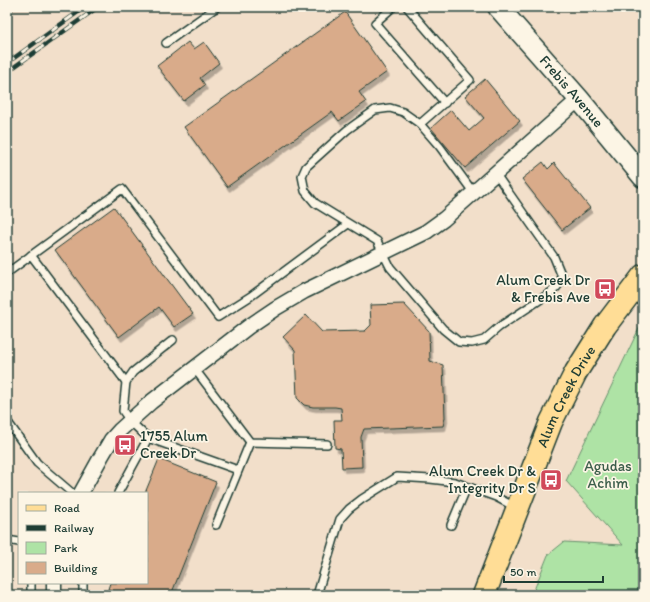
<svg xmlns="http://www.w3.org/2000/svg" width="650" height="602" viewBox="0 0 650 602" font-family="Itim,sans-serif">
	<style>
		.built { fill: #f2dfca; fill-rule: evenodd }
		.green { fill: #aee3a5; stroke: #66906c }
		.building { fill: #d9ab8a; stroke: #1f3d34; filter: url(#shadow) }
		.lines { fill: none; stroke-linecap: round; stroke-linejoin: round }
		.lane-casing { stroke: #1f3d34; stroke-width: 10 }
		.street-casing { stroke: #1f3d34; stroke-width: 17 }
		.secondary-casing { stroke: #1f3d34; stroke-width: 23 }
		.primary-casing { stroke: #1f3d34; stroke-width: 25 }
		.lane { stroke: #fcf5e5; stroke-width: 7 }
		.street { stroke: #fcf5e5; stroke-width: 14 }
		.secondary { stroke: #fcf5e5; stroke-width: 20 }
		.primary { stroke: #ffdd96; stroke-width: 22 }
		.rail-casing { stroke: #1f3d34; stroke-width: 4.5 }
		.rail { stroke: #fcf5e5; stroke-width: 3; stroke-dasharray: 9; stroke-linecap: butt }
		.labels { text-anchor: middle; stroke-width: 3.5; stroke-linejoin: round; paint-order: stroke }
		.street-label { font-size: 15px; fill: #1f3d34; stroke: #fcf5e5 }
		.poi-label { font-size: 15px; fill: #1f3d34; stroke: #fcf5e5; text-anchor: end }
		.park-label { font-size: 15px; fill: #3c5e4b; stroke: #fcf5e5 }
	</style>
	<defs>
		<filter id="shadow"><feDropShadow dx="2.5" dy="4.5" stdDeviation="0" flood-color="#0004"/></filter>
	</defs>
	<rect width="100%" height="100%" fill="#fcf5e5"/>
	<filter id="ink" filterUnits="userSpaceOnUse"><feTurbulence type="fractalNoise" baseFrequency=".025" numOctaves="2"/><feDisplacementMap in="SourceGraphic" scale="8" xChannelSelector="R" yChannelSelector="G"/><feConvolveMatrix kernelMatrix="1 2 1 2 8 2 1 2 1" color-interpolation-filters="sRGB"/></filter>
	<g filter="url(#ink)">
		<path class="built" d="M7,7H643V320L567,481L623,545L548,555L532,595H7ZM19,493H147V583H19Z"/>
		<path class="green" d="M643,320V595H532L548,555L564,542L623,545L566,481Z"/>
		<g class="building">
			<path d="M345,12L387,72L359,92L366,102L339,121L332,112L227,187L184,127Z"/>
			<path d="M188,42L194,49L204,42L219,63L200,78L205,85L184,101L157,66Z"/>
			<path d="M485,79L520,121L465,168L431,128L451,110L469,131L484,118L465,96Z"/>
			<path d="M543,162L548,169L554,163L590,208L562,230L522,179Z"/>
			<path d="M114,207L193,314L174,327L159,307L119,337L55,250Z"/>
			<path d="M404,304L429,331L430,361L443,365L445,418L443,426L364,429L361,437L362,467L342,468L341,449L335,448L334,420H342L341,408L335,407H313L304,405L297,398L295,350L283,337L306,315L322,332L365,331L371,325L370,305Z"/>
			<path d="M159,459L216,482L171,595H117L118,593L108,589L110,583H147V493H145Z"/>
		</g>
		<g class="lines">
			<g class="lane-casing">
				<g id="lane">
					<path d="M393,7L375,23L445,103"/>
					<path d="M407,7L470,80L420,124"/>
					<path d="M7,9L9,7"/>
					<path d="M166,43L217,7"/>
					<path d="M473,192L440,147L420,124L403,112L390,108L375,110L347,130L306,167L302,176L305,191L315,203L377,241L390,267L443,329L459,342L472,343L484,340L499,327L550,293L556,288L563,279L554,257L495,173"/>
					<path d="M31,255L126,382"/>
					<path d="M7,273L122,189L218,317L251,296L348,224"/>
					<path d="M194,368L250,442L327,444"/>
					<path d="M7,421L37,463L72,493"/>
					<path d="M148,438L238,470"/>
					<path d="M118,493L148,438L130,421L123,411L126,382L133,372L173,340"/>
					<path d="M216,525L250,442"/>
					<path d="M451,525L467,487"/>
					<path d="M7,540L19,542"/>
					<path d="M31,583V595"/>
					<path d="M82,595L83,593V583"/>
					<path d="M317,595L340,519L349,509L362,499L397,477L430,479L455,482L496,497L515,507"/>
				</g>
			</g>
			<g class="street-casing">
				<g id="street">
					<path d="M81,493L101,457L111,440L120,430L151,402L248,327L276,308L305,291L426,232L444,219L579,99"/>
					<path d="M54,583V595"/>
				</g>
			</g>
			<g class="secondary-casing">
				<g id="secondary">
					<path id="s1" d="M498,7L579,99L643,177"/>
				</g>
			</g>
			<g class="primary-casing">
				<g id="primary">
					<path id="s2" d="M484,595L551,422L576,372L605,326L643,276"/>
				</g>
			</g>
			<use href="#lane" class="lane"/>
			<use href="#street" class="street"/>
			<use href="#secondary" class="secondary"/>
			<use href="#primary" class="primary"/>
			<g class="rail-casing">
				<g id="rail">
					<path d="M7,63L85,7"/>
					<path d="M7,72L98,7"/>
				</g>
			</g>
			<use href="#rail" class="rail"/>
		</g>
	</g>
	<defs>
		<g id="bus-square" transform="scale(1.15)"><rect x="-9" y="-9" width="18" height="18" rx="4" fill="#d1495b" stroke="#fcf5e5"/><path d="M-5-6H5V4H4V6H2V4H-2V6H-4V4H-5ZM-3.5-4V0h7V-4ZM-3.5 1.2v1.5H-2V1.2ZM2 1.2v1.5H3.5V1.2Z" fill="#fff"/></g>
	</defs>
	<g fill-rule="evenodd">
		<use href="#bus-square" x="605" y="289"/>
		<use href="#bus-square" x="125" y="445"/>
		<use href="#bus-square" x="551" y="480"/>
	</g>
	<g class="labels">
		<g class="street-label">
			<text dy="5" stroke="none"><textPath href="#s1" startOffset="112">Frebis Avenue</textPath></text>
			<text dy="5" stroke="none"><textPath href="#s2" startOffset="215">Alum Creek Drive</textPath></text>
		</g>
		<g class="poi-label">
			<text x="590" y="285">Alum Creek Dr<tspan x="590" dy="17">&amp; Frebis Ave</tspan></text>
			<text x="140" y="441" text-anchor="start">1755 Alum<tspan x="140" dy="17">Creek Dr</tspan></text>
			<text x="536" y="476">Alum Creek Dr &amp;<tspan x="536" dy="17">Integrity Dr S</tspan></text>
		</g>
		<g class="park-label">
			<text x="608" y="471">Agudas<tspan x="608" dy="17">Achim</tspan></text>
		</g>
	</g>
	<rect width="650" height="602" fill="none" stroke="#fcf5e5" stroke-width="24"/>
	<rect x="12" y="12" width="626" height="578" fill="none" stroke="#1f3d34" stroke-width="1.5" filter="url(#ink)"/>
	<rect x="18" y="492" width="130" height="92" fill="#fcf5e5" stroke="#a4ab9e"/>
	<rect x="26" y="505" width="20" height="6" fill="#ffdd96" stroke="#a4ab9e"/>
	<text x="54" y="512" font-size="12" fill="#1f3d34">Road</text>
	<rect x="26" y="525" width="20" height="6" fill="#1f3d34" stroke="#a4ab9e"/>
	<text x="54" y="532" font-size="12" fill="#1f3d34">Railway</text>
	<rect x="26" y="542" width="20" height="12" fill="#aee3a5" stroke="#a4ab9e"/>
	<text x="54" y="552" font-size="12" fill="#1f3d34">Park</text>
	<rect x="26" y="562" width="20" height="12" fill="#d9ab8a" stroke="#a4ab9e"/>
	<text x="54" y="572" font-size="12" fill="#1f3d34">Building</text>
	<path d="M504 576v6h99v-6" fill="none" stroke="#1f3d34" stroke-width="2"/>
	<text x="510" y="576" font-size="12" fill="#1f3d34" stroke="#fcf5e5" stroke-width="3" paint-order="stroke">50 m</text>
</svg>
